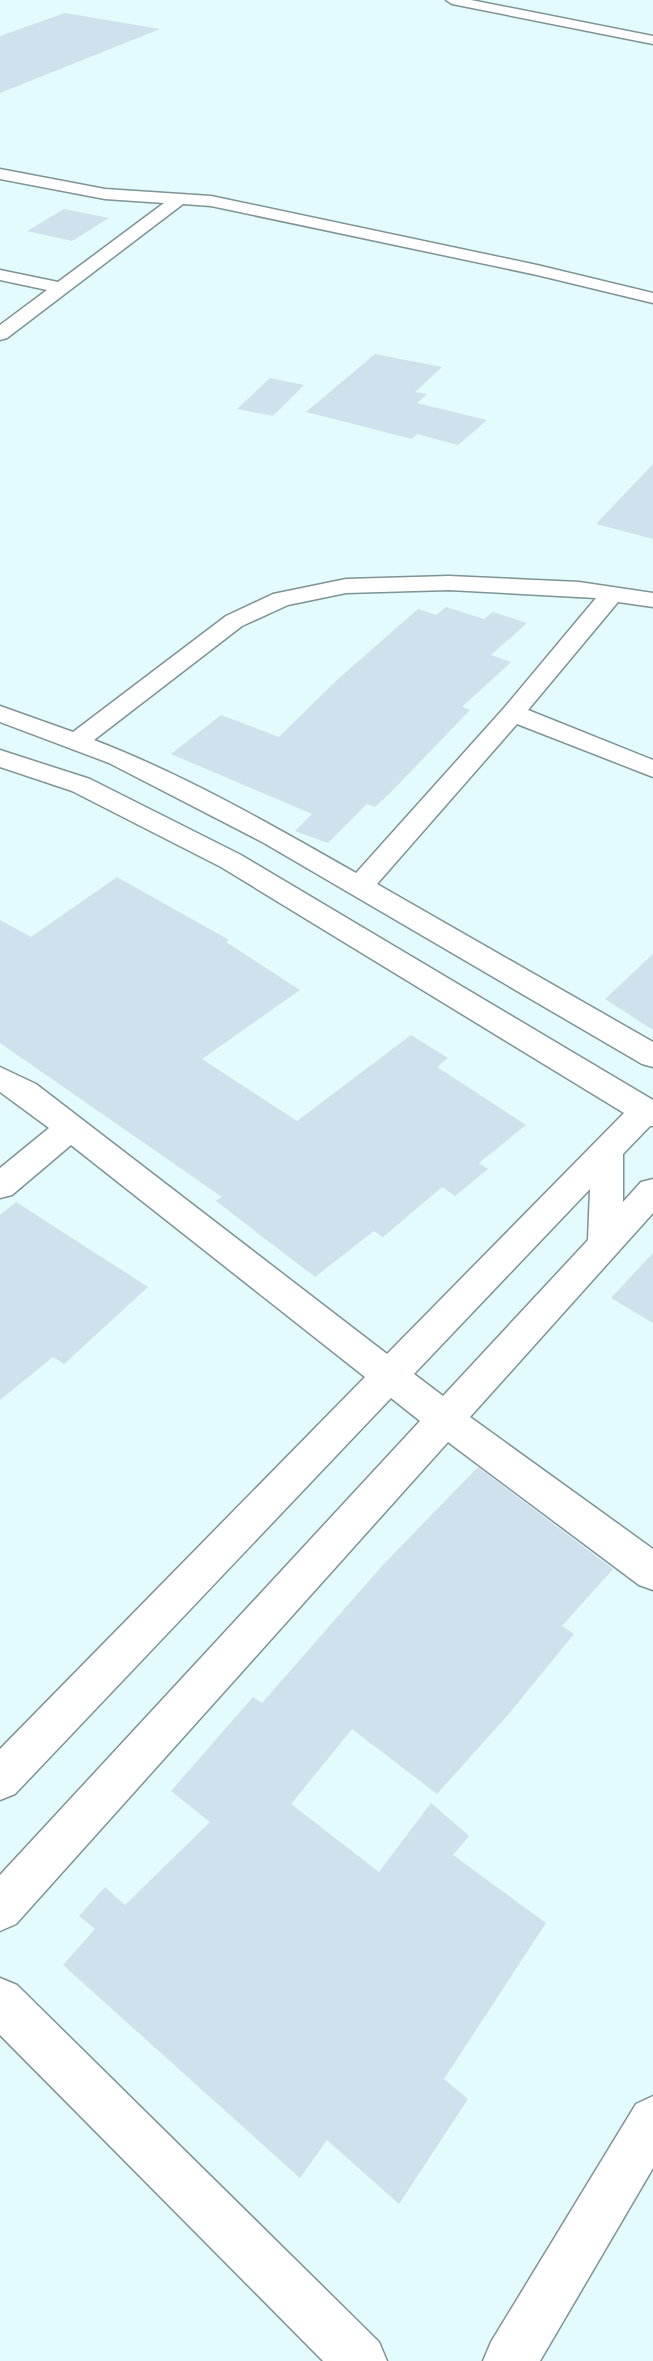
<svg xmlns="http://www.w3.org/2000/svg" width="653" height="2361" viewBox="0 0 653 2361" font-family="'PT Sans',sans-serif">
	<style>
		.building { fill: #cee1ec }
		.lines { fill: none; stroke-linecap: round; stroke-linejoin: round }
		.street-casing { stroke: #7d9395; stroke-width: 3 }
		.street { fill: #fff; fill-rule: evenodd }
	</style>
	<rect width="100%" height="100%" fill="#e3fbfd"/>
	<g class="building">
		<path d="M65,13L160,29L0,93V36Z"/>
		<path d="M64,209L109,218L72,241L27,231Z"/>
		<path d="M375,354L442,367L415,392L427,394L417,403L487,420L458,445L417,434L412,439L306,412Z"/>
		<path d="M270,378L304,385L273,416L237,409Z"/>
		<path d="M653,464V539L596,524Z"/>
		<path d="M446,607L484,619L493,612L527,623L491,655L511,662L462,707L470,710L390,793L375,807L367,804L328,843L295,831L312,814L171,754L221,715L279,737L338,679L418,609L436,615Z"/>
		<path d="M117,877L229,940L226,942L300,990L202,1059L297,1121L411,1035L448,1058L437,1067L526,1125L479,1163L488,1169L455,1196L442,1187L383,1237L374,1231L315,1277L216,1201L222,1197L0,1043V920L31,937Z"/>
		<path d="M653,954V1030L605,999Z"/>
		<path d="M16,1202L148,1287L64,1364L53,1357L0,1400V1215Z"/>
		<path d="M653,1253V1323L611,1298Z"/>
		<path d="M478,1467L613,1569L562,1626L574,1634L507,1716L437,1794L352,1729L291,1804L379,1872L431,1803L469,1836L453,1855L546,1923L444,2079L468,2099L399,2204L327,2140L300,2178L63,1965L95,1929L79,1916L105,1887L125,1905L210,1822L171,1791L253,1697L262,1703L382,1566Z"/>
	</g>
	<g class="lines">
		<g class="street-casing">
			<g id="street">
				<path d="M446,0H471L653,36V44L452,4Z"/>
				<path d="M0,169L105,189L211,196L537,265L653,293V303L537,275L211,206L183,204L7,338L0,340V325L47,290L0,280V270L58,282L164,203L105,199L0,179Z"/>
				<path d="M449,576L579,582L653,593V607L618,602L528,710L653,760V777L517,724L377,884L653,1042V1067L642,1064L264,843L109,763L0,722V706L73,732L226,616L273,594L346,579ZM449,590L596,598L504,708L356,873C272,825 185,775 94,740L242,626L288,605L346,593Z"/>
				<path d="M0,750L90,779L241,855L653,1100V1126H650L623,1154V1202L641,1182L653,1179V1213L470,1417L653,1549V1590L639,1585L448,1442L16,1924L0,1931V1875L420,1421L391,1398L15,1794L0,1800V1749L365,1377L71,1145L12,1195L0,1198V1168L49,1128L0,1092V1067L36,1084L387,1354L624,1113L221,867L72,791L0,767ZM590,1189L588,1240L443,1396L414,1374Z"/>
				<path d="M0,1978L17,1985L379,2342L387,2361H323L0,2035Z"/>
				<path d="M653,2096V2168L540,2361H483L491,2342L636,2104Z"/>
			</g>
		</g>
		<use href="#street" class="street"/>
	</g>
</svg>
